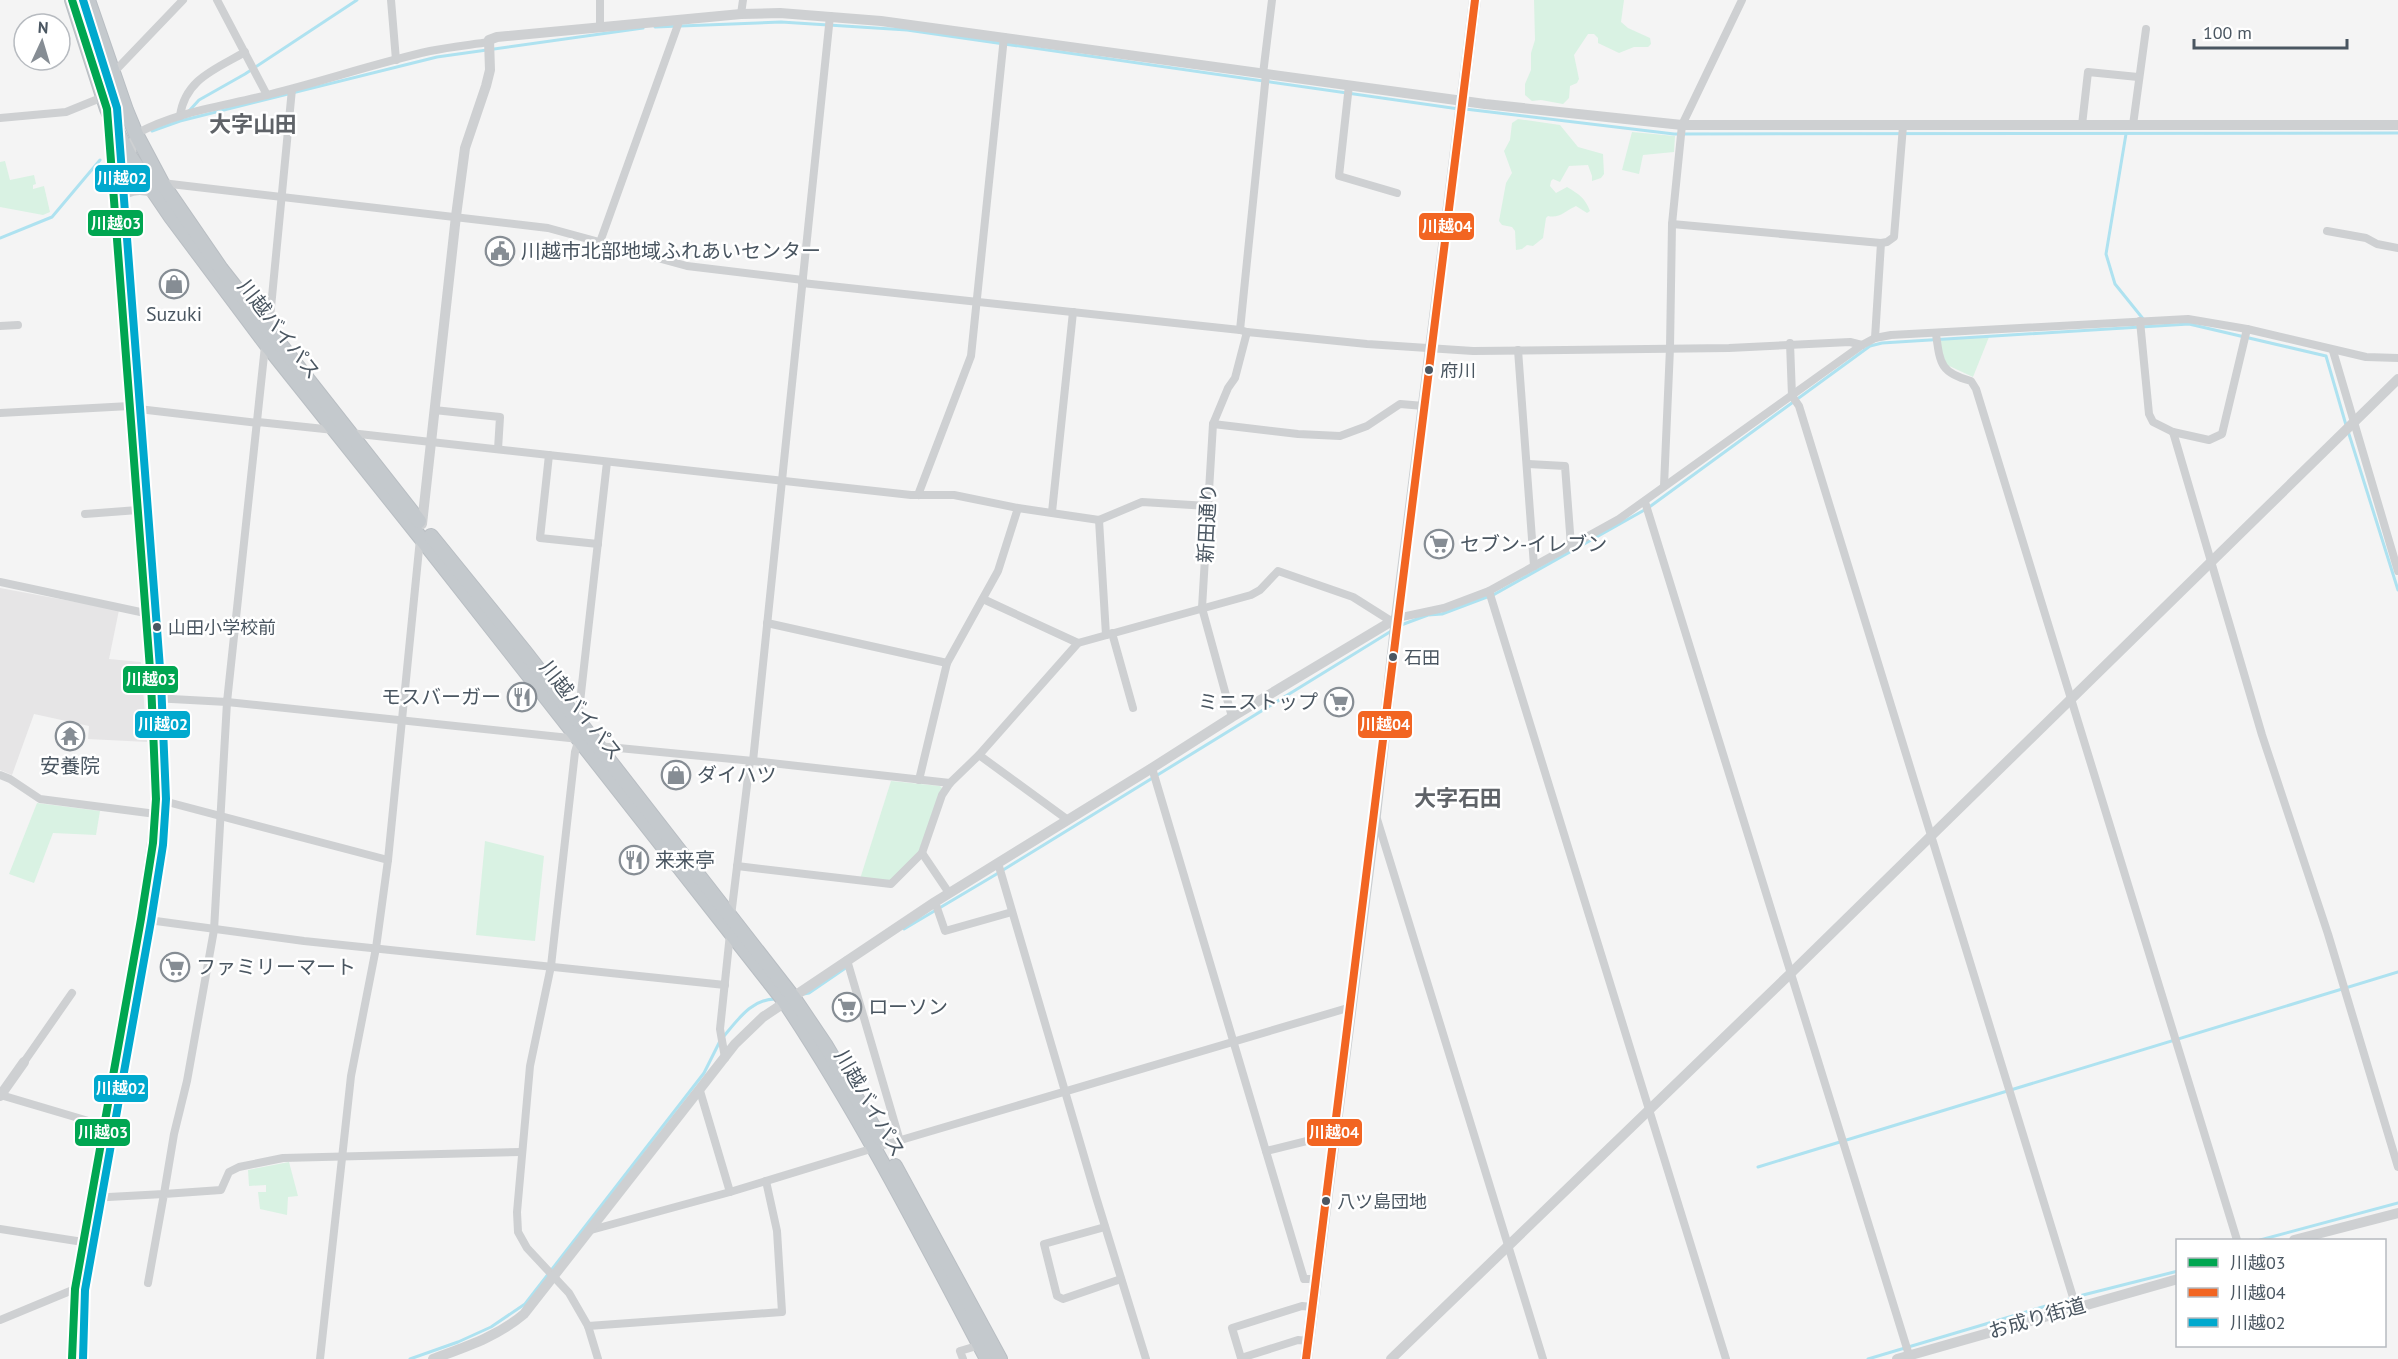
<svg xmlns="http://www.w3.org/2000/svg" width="2398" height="1359" viewBox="0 0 2398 1359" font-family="'PT Sans','Noto Sans JP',sans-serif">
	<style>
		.education { fill: #e6e5e6 }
		.green { fill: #d9f2e3 }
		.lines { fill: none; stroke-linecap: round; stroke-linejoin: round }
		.stream { stroke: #aee2f0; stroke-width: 3 }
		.trunk-casing { stroke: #b9bec3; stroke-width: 16 }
		.minor { stroke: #ced0d2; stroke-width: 8 }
		.tertiary { stroke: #ced0d2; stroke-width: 10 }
		.primary { stroke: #caced1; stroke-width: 12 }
		.trunk { stroke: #c4c9cd; stroke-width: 14 }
		.bus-1-casing { stroke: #fff; stroke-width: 12 }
		.bus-2-casing { stroke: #fff; stroke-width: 12 }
		.bus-3-casing { stroke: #fff; stroke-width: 12 }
		.bus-1 { stroke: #00a651; stroke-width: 8 }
		.bus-2 { stroke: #f26522; stroke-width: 8 }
		.bus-3 { stroke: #00a9ce; stroke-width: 8 }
		.bus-dot { fill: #4a5661; stroke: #fff; stroke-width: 2 }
		.labels { text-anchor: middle; stroke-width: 5; stroke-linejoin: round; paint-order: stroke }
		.bus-label { font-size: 18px; fill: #4a5661; stroke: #fff; text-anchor: start }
		.poi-label { font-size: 20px; fill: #4a5661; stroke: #fff; text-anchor: start }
		.street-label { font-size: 20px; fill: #4a5661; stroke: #fff }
		.quarter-label { font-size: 22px; font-weight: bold; fill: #5f6368; stroke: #fff }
		.line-badge { stroke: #fff; stroke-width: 2 }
		.badge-label { font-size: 16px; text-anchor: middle; font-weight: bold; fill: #fff }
	</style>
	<rect width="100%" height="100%" fill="#f4f4f4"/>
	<path class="education" d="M0,588L119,610L109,659L141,662L147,742L88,739L89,726L34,714L12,775L0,770Z"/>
	<g class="green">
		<path d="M1534,0H1624L1621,22L1628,28L1650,38L1651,44L1648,47H1634L1619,53L1598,43V38L1594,34H1588L1574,55L1579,79L1577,83L1570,86L1569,98L1563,104L1541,100L1532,101L1525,95V84L1531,70V53L1535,40Z"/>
		<path d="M1518,119L1560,125L1578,147L1603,154L1604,174L1601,178L1592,181V176L1588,165L1569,166L1560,182L1553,179L1551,181L1550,186L1556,193L1567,187C1579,194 1585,198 1590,211L1587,213L1576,206C1567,210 1559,219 1548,216L1546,218L1543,238L1533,246L1527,245L1522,249L1516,250L1515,231L1512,227L1502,225L1499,221L1506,183L1512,173L1504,151L1510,140L1512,123Z"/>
		<path d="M1632,132L1675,136L1674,152L1643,155L1639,174L1622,170Z"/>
		<path d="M5,161L10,180L34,175L36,184L33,185V189L44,186L50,212L43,215L0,207V162Z"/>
		<path d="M1989,337L1973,377L1945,364L1940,344L1942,339Z"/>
		<path d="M891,781L940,786L942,788L919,851L890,882L860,879Z"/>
		<path d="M37,803L100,811L96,835L53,833L34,883L9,874Z"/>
		<path d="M485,841L544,856L535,941L476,935Z"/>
		<path d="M289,1162L298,1196L288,1197L287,1215L260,1209L258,1192H266V1185L249,1186L248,1170Z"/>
	</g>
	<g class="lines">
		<g class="stream">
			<path d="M655,27L781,22L907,30L1459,109"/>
			<path d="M1465,109L1674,134L2398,133"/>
			<path d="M189,111L199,100L245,74L357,0"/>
			<path d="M152,131L180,121L437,57L643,28"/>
			<path d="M2126,134L2106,254L2115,284L2144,320"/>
			<path d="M0,238L52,217L100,160"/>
			<path d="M2348,431L2398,590"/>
			<path d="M1401,625L1428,615L1442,614L1495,594L1648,508L1870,346L1882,343L2189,324L2326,356L2346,425"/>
			<path d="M904,929L995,875L1393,630"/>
			<path d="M804,994L809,993L847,967"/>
			<path d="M724,1036C739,1018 753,998 777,999"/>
			<path d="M1758,1167L2398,972"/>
			<path d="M2260,1240L2398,1203"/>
			<path d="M410,1359L458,1342L491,1327L525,1304L704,1073L720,1041"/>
			<path d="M1868,1359L2083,1295L2178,1271"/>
		</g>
		<g class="trunk-casing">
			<g id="trunk">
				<path d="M72,0L107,109L118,133L129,155L171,217L266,344L420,537L785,1002C861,1116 923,1238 987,1359"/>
				<path d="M88,0L126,110L136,134L162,183L221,269L419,521"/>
				<path d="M431,536L525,652L793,997L826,1046L880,1138"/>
				<path d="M895,1166L1000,1359"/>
			</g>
		</g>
		<g class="minor">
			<path d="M217,0L267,95"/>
			<path d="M391,0L396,60"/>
			<path d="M600,0V27"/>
			<path d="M741,14L743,0"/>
			<path d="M113,73L183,0"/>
			<path d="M1263,74L1272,0"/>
			<path d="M1349,85L1339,176L1397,193"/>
			<path d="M180,116C185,79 216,69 245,52"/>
			<path d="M0,118L66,112L103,97"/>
			<path d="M2082,125L2088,72L2138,77"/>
			<path d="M2133,125L2146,29"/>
			<path d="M136,134C177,111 226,106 271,94C324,81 376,63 430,51C449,47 469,45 489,42"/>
			<path d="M162,183L548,228L687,266L803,280"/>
			<path d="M1672,224L1881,243L1875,338"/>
			<path d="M2327,231L2366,238L2377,244L2398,248"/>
			<path d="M600,242L680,19"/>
			<path d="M1881,243L1887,242L1894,237L1903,126"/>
			<path d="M802,283L1240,330L1247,332L1367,344L1473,351L1729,348L1850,342L1862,345"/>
			<path d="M2140,321L2149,414L2153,422L2173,432L2262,735L2328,934L2398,1167"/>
			<path d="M0,326L18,325"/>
			<path d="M269,328L292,89"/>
			<path d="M1240,330L1266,74"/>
			<path d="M1936,334C1940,363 1940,373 1971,381L1976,389L2237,1240"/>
			<path d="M1790,343L1792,396L1799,406L2076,1307"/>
			<path d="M1518,350L1534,566"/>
			<path d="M2333,351L2398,571"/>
			<path d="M130,408L258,423"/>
			<path d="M434,410L500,417L498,449"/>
			<path d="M0,413L130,406"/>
			<path d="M258,422L334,430"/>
			<path d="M1213,424L1298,434L1340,436L1367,426L1400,404L1424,406"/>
			<path d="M2173,432L2209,440L2222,434L2247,329"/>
			<path d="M350,433L911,495H954L1018,508L1099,520L1142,502L1208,506"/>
			<path d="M549,455L540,538L598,544"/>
			<path d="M1528,464L1565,466L1571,546"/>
			<path d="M1664,486L1670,348L1672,224L1682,125L1742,0"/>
			<path d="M918,495L971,356L1004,37"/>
			<path d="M1645,502L1909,1355"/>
			<path d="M1052,512L1073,312"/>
			<path d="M85,514L138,510"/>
			<path d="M1099,520L1106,635"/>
			<path d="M0,582L145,613"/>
			<path d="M1489,591L1726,1359"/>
			<path d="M983,599L1078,643"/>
			<path d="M1397,618L1444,608L1489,591L1619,519L1862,345L1875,338L1891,335L2188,319L2247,329L2366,357L2398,358"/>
			<path d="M767,623L947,663"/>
			<path d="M1112,633L1133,708"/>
			<path d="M153,698L227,702L265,346"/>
			<path d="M1232,717L1202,608L1213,424L1228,388L1235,378L1247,332"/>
			<path d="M578,720L607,462"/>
			<path d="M598,746L753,761L950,783"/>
			<path d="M979,755L1068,820"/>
			<path d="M753,761L830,16"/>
			<path d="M1152,768L1304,1279H1316"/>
			<path d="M0,775L10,779L40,799L156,814"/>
			<path d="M919,780L947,663L998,571L1018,508"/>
			<path d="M156,799L388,860"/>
			<path d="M1377,819L1543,1359"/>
			<path d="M922,853L949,893"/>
			<path d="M998,863L1096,1197L1146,1359"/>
			<path d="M737,866L891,884L922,853L942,795L950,783L979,755L1078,643L1251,595L1260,590L1278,571L1353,597L1391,621"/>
			<path d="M935,902L945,931L1012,912"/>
			<path d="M731,916L750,761"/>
			<path d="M141,919L304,941L725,985"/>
			<path d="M847,960L900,1141"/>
			<path d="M725,1058L720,1029L730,934"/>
			<path d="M24,1062L72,993"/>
			<path d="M700,1091L730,1192"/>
			<path d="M1,1095L102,1125"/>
			<path d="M884,1145L1351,1007"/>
			<path d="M1266,1151L1335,1134"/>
			<path d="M90,1198L164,1194L174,1134L187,1081L214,930L227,702L579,739L575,752L551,966L530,1066L517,1212L518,1232L527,1248L569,1293L588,1326L598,1359"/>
			<path d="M1105,1227L1044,1244L1057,1296L1063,1299L1121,1279"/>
			<path d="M0,1229L83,1242"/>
			<path d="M591,1230L730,1192L874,1148"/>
			<path d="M148,1283L164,1194L221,1190L229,1172L239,1167L283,1158L521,1152"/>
			<path d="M0,1320L75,1289"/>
			<path d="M588,1326L782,1312L777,1231L766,1181"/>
			<path d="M1308,1341L1298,1340L1241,1358L1232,1328L1302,1306L1312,1307"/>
			<path d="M320,1359L351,1076L376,948L388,860L420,539"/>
			<path d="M963,1359L960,1351L980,1345"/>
		</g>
		<g class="tertiary">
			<path d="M117,197L136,134"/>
			<path d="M116,202C126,189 139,187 155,193"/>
			<path d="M422,524L456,216L465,148L486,86L490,70L489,40L497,37L741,14L780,13L881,21L1485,104L1682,125H2398"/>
			<path d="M0,1096L24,1062"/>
			<path d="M2294,1240L2398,1213"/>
			<path d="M72,1359L75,1289L141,919L156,814L151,682L108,115"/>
			<path d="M433,1359C465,1347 497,1337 524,1314L735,1044L763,1017L935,902L1152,768L1232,717L1397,618"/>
			<path d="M1391,1359L1791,973L2398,379"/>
			<path d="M1897,1359L2178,1279"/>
		</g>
		<path class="primary" d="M1306,1359L1375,815L1397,618L1475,0"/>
		<use href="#trunk" class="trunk"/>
		<g class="bus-1-casing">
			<path id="bus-1" d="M72,0L107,109L151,682L156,799L153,843L141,919L75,1289L72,1359"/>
		</g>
		<g class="bus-2-casing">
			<path id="bus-2" d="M1306,1359L1475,0"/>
		</g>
		<g class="bus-3-casing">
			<path id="bus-3" d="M83,1359L85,1290L151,921L163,845L166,799L161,681L117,108L83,0"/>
		</g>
		<use href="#bus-1" class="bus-1"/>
		<use href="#bus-2" class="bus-2"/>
		<use href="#bus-3" class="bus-3"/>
	</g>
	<defs>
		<g id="civic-ring" transform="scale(1.5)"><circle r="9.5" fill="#fff" stroke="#868d94" stroke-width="1.5"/><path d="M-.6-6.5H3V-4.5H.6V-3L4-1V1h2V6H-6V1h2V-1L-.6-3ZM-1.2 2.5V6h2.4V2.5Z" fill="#868d94"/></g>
		<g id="shop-ring" transform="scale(1.5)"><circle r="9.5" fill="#fff" stroke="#868d94" stroke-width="1.5"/><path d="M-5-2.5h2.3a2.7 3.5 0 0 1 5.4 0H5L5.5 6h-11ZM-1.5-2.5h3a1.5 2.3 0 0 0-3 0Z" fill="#868d94"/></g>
		<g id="supermarket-ring" transform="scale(1.5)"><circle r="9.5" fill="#fff" stroke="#868d94" stroke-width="1.5"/><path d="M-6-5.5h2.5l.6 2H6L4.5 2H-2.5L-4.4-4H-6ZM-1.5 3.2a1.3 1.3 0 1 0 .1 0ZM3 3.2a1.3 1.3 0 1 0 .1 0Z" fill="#868d94"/></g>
		<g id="restaurant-ring" transform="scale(1.5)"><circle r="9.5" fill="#fff" stroke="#868d94" stroke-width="1.5"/><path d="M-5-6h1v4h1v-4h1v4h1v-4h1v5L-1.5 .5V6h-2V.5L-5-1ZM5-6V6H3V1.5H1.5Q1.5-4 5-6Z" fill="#868d94"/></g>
		<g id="temple-ring" transform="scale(1.5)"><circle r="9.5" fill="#fff" stroke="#868d94" stroke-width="1.5"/><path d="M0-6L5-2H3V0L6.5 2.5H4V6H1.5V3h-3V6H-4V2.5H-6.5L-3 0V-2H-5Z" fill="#868d94"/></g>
	</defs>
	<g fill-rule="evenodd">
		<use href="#civic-ring" x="500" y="251"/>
		<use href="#shop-ring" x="174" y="284"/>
		<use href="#supermarket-ring" x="1439" y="544"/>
		<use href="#restaurant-ring" x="522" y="697"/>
		<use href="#supermarket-ring" x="1339" y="702"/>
		<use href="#temple-ring" x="70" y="736"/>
		<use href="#shop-ring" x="676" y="775"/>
		<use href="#restaurant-ring" x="634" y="860"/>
		<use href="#supermarket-ring" x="175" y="967"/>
		<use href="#supermarket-ring" x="847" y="1007"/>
	</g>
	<g class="bus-dot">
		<circle cx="1429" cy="370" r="5"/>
		<circle cx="157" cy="627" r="5"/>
		<circle cx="1393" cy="657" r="5"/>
		<circle cx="1326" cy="1201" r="5"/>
	</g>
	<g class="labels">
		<g class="bus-label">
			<text x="1440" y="377">府川</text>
			<text x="168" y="634">山田小学校前</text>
			<text x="1404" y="664">石田</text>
			<text x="1337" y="1208">八ツ島団地</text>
		</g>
		<g class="poi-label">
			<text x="521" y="258">川越市北部地域ふれあいセンター</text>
			<text x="174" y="321" text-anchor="middle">Suzuki</text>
			<text x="1460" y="551">セブン-イレブン</text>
			<text x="501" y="704" text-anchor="end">モスバーガー</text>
			<text x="1318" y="709" text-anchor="end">ミニストップ</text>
			<text x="70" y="773" text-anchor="middle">安養院</text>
			<text x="697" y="782">ダイハツ</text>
			<text x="655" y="867">来来亭</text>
			<text x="196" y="974">ファミリーマート</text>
			<text x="868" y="1014">ローソン</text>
		</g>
		<g class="street-label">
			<text transform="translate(279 329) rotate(52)" y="7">川越バイパス</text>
			<text transform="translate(1207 523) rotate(-87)" y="7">新田通り</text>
			<text transform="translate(581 710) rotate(52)" y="7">川越バイパス</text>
			<text transform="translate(870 1103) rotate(60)" y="7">川越バイパス</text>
			<text transform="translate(2037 1318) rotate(-16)" y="7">お成り街道</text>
		</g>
		<g class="quarter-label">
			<text x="253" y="132">大字山田</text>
			<text x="1458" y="806">大字石田</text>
		</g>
	</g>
	<g class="line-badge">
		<rect x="94" y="164" width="57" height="29" rx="6" fill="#00a9ce"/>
		<rect x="87" y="209" width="57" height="28" rx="6" fill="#00a651"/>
		<rect x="1418" y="212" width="57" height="29" rx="6" fill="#f26522"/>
		<rect x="122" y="665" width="57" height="29" rx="6" fill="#00a651"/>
		<rect x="1357" y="710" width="56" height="29" rx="6" fill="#f26522"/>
		<rect x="134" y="710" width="57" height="29" rx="6" fill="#00a9ce"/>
		<rect x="93" y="1074" width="56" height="29" rx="6" fill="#00a9ce"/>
		<rect x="1306" y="1118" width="57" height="29" rx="6" fill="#f26522"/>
		<rect x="74" y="1118" width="57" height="29" rx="6" fill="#00a651"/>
	</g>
	<g class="badge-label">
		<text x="122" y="184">川越02</text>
		<text x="116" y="229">川越03</text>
		<text x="1447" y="232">川越04</text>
		<text x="151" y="685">川越03</text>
		<text x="1385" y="730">川越04</text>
		<text x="163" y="730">川越02</text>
		<text x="121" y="1094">川越02</text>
		<text x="1334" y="1138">川越04</text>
		<text x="103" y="1138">川越03</text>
	</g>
	<rect x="2176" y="1239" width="210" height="108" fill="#ffffff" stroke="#b7bbc0" stroke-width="1.5"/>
	<rect x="2188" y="1258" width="30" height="9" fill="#00a651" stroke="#b7bbc0" stroke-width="1.5"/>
	<text x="2230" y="1269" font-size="18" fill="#4a5661">川越03</text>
	<rect x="2188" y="1288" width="30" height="9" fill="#f26522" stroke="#b7bbc0" stroke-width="1.5"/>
	<text x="2230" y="1299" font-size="18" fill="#4a5661">川越04</text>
	<rect x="2188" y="1318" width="30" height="9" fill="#00a9ce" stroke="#b7bbc0" stroke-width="1.5"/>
	<text x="2230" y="1329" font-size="18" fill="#4a5661">川越02</text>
	<g transform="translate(42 42) rotate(4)"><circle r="28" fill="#ffffff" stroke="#b7bbc0" stroke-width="1.5"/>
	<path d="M0-4.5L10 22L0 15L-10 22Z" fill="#868d94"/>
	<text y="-9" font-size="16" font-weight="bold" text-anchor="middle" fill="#4a5661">N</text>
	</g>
	<path d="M2194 39v9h153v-9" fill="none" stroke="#4a5661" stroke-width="3"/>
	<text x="2203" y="39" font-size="18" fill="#4a5661" stroke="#ffffff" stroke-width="4.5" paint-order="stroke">100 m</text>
</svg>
